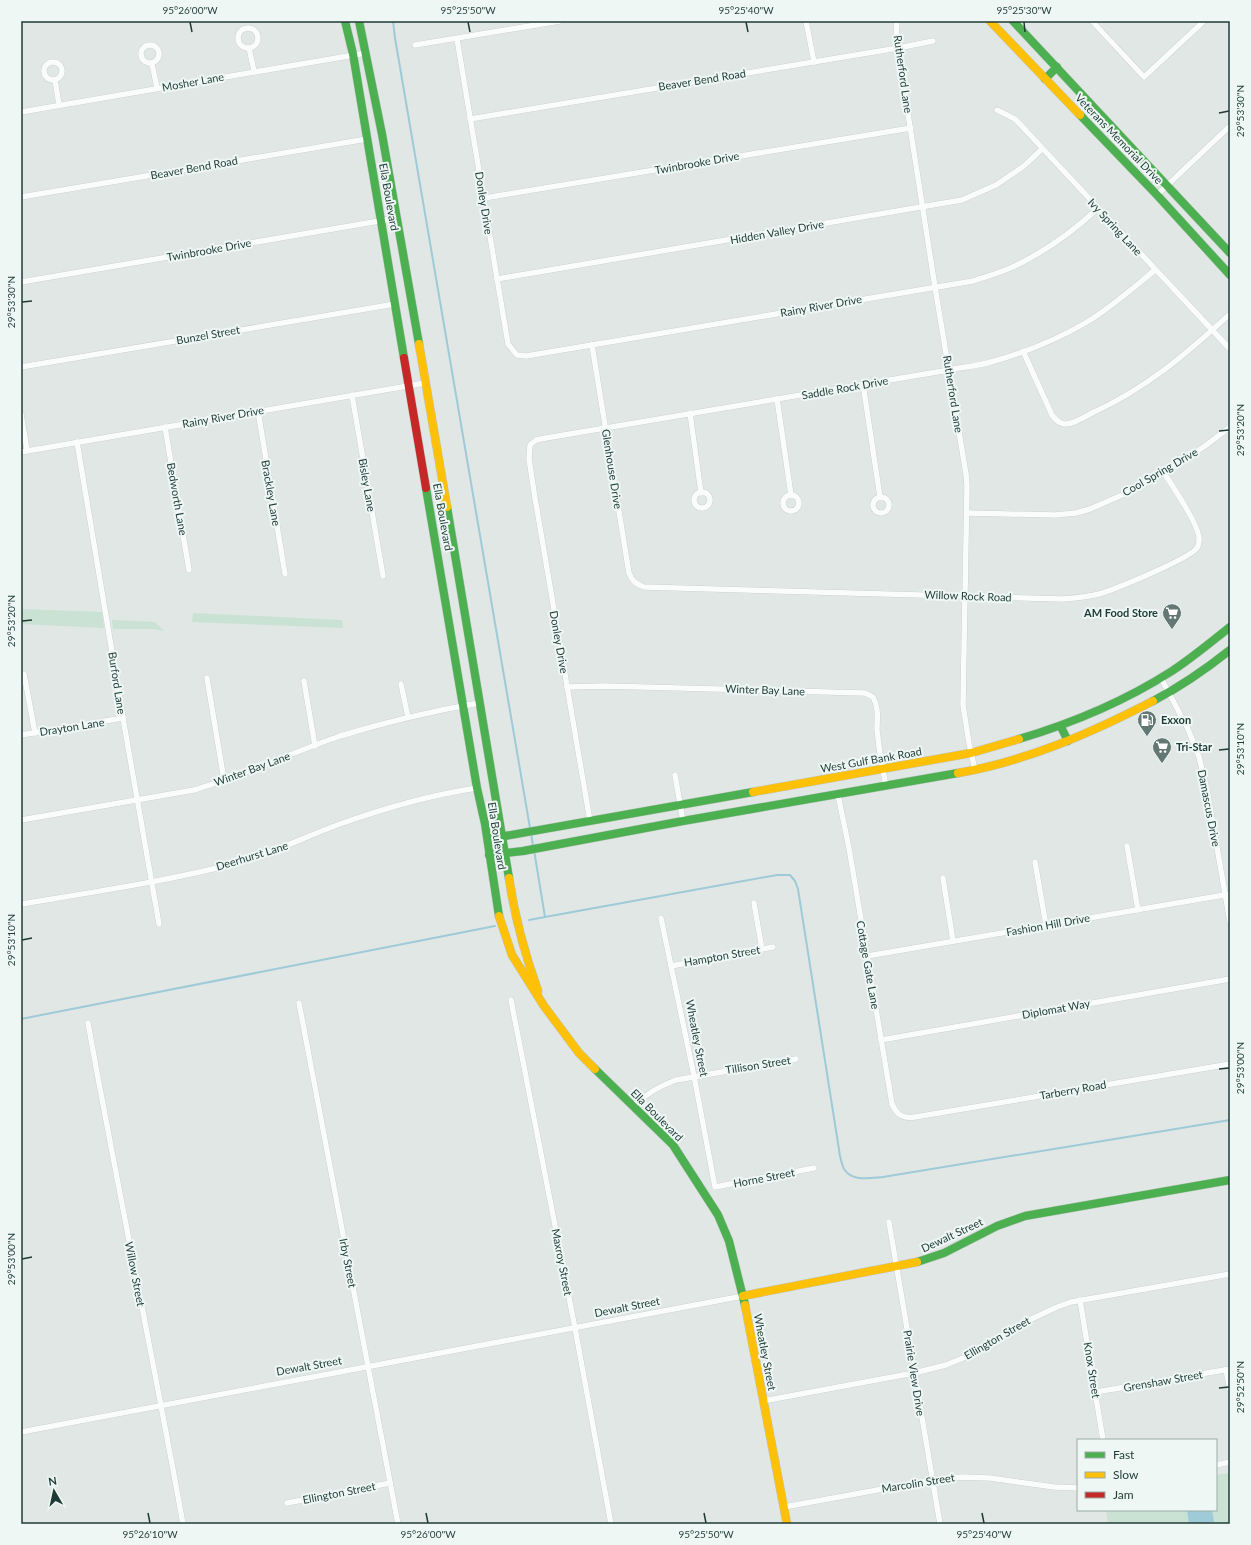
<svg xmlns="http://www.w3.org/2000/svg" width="1251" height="1545" viewBox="0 0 1251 1545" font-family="Lato,sans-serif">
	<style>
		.green { fill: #c9e2d3 }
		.water { fill: #9fcad8 }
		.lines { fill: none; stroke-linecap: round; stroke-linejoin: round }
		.stream { stroke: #9fcad8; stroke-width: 2 }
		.street-casing { stroke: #bec4c2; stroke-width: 6 }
		.fast-casing { stroke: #bdc5c3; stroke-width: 9 }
		.slow-casing { stroke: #bdc5c3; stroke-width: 9 }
		.jam-casing { stroke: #bdc5c3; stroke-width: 9 }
		.street { stroke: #fafbfb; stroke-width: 5.5 }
		.fast { stroke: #4caf50; stroke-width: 8 }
		.slow { stroke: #ffc107; stroke-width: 8 }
		.jam { stroke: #c62828; stroke-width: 8 }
		.ticks { fill: none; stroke: #1f3b36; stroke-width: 1.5 }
		.labels { text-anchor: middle; stroke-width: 4; stroke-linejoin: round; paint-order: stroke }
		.street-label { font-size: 11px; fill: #1f3b36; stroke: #eef7f4 }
		.poi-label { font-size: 11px; font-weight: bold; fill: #1f3b36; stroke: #eef7f4; text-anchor: start }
		.neatline { fill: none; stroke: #1f3b36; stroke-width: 1.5 }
		.ticks-label { font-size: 10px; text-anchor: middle; fill: #1f3b36 }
	</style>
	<rect width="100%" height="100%" fill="#e1e7e5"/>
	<g class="green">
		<path d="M21,609L102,612L104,628L21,624Z"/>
		<path d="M193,613L342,620L343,628L192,622Z"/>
		<path d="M112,620L155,622L164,631L153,629H113Z"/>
		<path d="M1230,1473V1524H1108L1106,1510H1216V1475Z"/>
	</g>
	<path class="water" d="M1187,1510H1212L1214,1522L1189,1524Z"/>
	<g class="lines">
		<g class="stream">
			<path d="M393,21L395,38L530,828"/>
			<path d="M531,833L533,846"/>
			<path d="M534,850L545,917L777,875H790L795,881L798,889L840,1156C841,1160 842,1165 844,1169C852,1182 870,1178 883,1177L1230,1120"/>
			<path d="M529,920L545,917"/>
			<path d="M21,1019L495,926"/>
		</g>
		<g class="street-casing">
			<g id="street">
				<path d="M806,21L814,62"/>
				<path d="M897,21L896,37L935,287L966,474L967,486L963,705L969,743L975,770"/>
				<path d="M1092,21L1144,77L1204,21"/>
				<circle cx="248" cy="38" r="10"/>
				<path d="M457,39L508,344L517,355L526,356L973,281C988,276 1004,272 1017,265C1047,250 1074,231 1098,208"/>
				<circle cx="150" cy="54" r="9"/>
				<path d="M415,45L560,21"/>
				<path d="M249,48L254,71"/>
				<circle cx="53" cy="71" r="9"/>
				<path d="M152,64L157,88"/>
				<path d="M55,80L59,105"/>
				<path d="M997,110L1015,119L1230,349"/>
				<path d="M21,112L366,53"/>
				<path d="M470,119L898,48L933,41"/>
				<path d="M1157,195L1230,126"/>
				<path d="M21,197L367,139"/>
				<path d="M484,198L911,128"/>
				<path d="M497,279L962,200L996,185L1024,166L1042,149"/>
				<path d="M21,282L397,218"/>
				<path d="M592,345L629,573C632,581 636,584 644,587L1063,599C1075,598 1087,597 1099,594C1116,589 1186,560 1196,549C1198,547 1199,543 1199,540C1201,528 1172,485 1164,473"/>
				<path d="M1023,351L1052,415C1055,419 1058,423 1064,424C1073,425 1084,417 1092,413C1147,388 1186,354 1230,314"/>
				<path d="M21,367L395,304"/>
				<path d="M863,384L880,497"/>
				<path d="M352,395L383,576"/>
				<path d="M777,399L791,495"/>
				<path d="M258,411L285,574"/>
				<path d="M690,413L701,493"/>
				<path d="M21,414L27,450"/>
				<path d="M165,427L189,570"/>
				<path d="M77,442L123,718L159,924"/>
				<path d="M21,452L425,383"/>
				<circle cx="702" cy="500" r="8"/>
				<circle cx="791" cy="503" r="8"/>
				<circle cx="881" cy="505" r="8"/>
				<path d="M967,513L1055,515L1076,513L1090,509L1129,492L1164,473L1205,446L1230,427"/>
				<path d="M24,674L35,733"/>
				<path d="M207,678L224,780"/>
				<path d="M1161,678L1188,729L1199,757L1207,790L1230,922"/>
				<path d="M304,681L315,746"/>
				<path d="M401,684L408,717"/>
				<path d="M567,687L604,686L865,693L873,697C879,708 877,718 877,730C879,749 882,767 886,785"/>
				<path d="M21,735L123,718"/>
				<path d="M675,775L683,821"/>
				<path d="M838,795L849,848L892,1104C897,1115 903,1119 915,1117L1230,1064"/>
				<path d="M21,820L194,790C244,775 291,753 340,736C386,722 432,711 479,703"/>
				<path d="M590,821L535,498L529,459L530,445L536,440L546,438L949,370C963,367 978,366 991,362C1024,353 1058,339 1087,322C1112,307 1133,288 1155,270"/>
				<path d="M1127,846L1138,910"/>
				<path d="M1035,862L1046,925"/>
				<path d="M943,878L953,941"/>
				<path d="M754,903L762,949"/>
				<path d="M21,904C94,892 169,881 241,862C275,852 307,836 340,824C385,808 430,795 477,788"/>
				<path d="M661,918L694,1076L715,1187L814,1168"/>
				<path d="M867,956L1230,894"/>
				<path d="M671,966L773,947"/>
				<path d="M511,1000L575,1328L611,1524"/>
				<path d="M299,1003L398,1524"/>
				<path d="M88,1023C118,1190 153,1357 183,1524"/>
				<path d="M881,1040L1230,979"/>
				<path d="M633,1106C646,1094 659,1086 676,1080L796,1059"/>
				<path d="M889,1222L940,1524"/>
				<path d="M1080,1300L1103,1440"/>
				<path d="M1226,1370L1230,1390"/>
				<path d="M1096,1392L1230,1369"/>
				<path d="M763,1401L914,1373L946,1365L968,1356L1025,1322L1057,1307L1071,1302L1230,1274"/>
				<path d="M21,1432C261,1386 502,1342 743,1296"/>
				<path d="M1216,1465L1230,1462"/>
				<path d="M287,1503L390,1483"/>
				<path d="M784,1507L932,1480L962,1477L990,1478L1054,1487L1078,1488"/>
			</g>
		</g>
		<g class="fast-casing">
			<g id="fast">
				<path d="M345,21L353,54L404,358"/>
				<path d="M359,21L382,134L419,344"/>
				<path d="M1013,21L1230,253"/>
				<path d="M1045,79L1057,67"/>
				<path d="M1080,115L1157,195L1230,275"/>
				<path d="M426,488L477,788L485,824L499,916"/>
				<path d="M447,507L509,878"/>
				<path d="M1153,701C1180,687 1206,669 1230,650"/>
				<path d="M1061,727L1068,741"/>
				<path d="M1019,739C1073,723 1125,701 1172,671C1192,658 1211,642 1230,627"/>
				<path d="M488,839L753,792"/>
				<path d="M489,855L523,851L683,821L958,773"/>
				<path d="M595,1069L673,1145L718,1215L729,1241L745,1305"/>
				<path d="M917,1262L944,1253L997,1226L1025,1216L1230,1180"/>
			</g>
		</g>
		<g class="slow-casing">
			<g id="slow">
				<path d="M990,21L1080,115"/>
				<path d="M419,344L447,507"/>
				<path d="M958,773C1027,761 1091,733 1153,701"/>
				<path d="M753,792L971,753L1019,739"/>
				<path d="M509,878C515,919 524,952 538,991"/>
				<path d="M499,916L512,955L544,1006L579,1053L595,1069"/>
				<path d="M743,1296L917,1262"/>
				<path d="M745,1305L787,1524"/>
			</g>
		</g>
		<g class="jam-casing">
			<path id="jam" d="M404,358L426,488"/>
		</g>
		<use href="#street" class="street"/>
		<use href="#fast" class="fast"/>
		<use href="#slow" class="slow"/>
		<use href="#jam" class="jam"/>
	</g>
	<path class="ticks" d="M190,22L192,32M468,22L470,32M746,22L748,32M1024,22L1025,32M1219,113L1229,111M22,302L32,301M1219,431L1229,430M22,621L32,620M1219,750L1229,749M22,940L32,938M1219,1069L1229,1068M22,1259L32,1257M1219,1388L1229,1387M148,1513L150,1523M426,1513L428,1523M704,1513L706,1523M982,1513L984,1523"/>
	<defs>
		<g id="supermarket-pin" transform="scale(1)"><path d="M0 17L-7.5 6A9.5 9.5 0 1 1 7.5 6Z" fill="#637773" stroke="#eef7f4"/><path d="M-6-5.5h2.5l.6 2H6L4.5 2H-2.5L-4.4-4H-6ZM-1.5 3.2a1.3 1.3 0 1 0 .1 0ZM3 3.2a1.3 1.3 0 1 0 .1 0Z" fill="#fff"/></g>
		<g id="fuel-pin" transform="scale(1)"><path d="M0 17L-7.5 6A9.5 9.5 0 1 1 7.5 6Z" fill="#637773" stroke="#eef7f4"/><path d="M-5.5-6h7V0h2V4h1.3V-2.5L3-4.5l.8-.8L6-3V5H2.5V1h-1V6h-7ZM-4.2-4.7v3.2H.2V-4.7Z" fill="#fff"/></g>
	</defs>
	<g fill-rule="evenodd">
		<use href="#supermarket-pin" x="1172" y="613"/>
		<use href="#fuel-pin" x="1147" y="720"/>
		<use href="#supermarket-pin" x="1162" y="747"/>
	</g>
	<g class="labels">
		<g class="street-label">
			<text transform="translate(903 74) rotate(82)" y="4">Rutherford Lane</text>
			<text transform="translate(702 80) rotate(-9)" y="4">Beaver Bend Road</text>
			<text transform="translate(193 82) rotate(-10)" y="4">Mosher Lane</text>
			<text transform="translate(1119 139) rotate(46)" y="4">Veterans Memorial Drive</text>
			<text transform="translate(697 163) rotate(-10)" y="4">Twinbrooke Drive</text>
			<text transform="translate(194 168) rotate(-10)" y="4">Beaver Bend Road</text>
			<text transform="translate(389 197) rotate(80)" y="4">Ella Boulevard</text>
			<text transform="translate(484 203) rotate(81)" y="4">Donley Drive</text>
			<text transform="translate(1115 227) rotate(47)" y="4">Ivy Spring Lane</text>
			<text transform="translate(777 232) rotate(-10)" y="4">Hidden Valley Drive</text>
			<text transform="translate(209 250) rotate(-10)" y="4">Twinbrooke Drive</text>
			<text transform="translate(821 306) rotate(-10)" y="4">Rainy River Drive</text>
			<text transform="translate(208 335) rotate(-10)" y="4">Bunzel Street</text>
			<text transform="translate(845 388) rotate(-10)" y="4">Saddle Rock Drive</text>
			<text transform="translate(953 394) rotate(81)" y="4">Rutherford Lane</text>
			<text transform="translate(223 417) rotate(-10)" y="4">Rainy River Drive</text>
			<text transform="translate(612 469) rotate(81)" y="4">Glenhouse Drive</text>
			<text transform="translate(1160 472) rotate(-30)" y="4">Cool Spring Drive</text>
			<text transform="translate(367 485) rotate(80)" y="4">Bisley Lane</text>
			<text transform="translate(271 493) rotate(80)" y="4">Brackley Lane</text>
			<text transform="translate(177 499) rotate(80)" y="4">Bedworth Lane</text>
			<text transform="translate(443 517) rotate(80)" y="4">Ella Boulevard</text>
			<text transform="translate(968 596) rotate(2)" y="4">Willow Rock Road</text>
			<text transform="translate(559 642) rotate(80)" y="4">Donley Drive</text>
			<text transform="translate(117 683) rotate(81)" y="4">Burford Lane</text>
			<text transform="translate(765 690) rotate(2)" y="4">Winter Bay Lane</text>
			<text transform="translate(72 727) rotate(-9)" y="4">Drayton Lane</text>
			<text transform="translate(871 760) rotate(-10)" y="4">West Gulf Bank Road</text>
			<text transform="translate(252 769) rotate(-20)" y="4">Winter Bay Lane</text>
			<text transform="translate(1209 808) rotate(79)" y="4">Damascus Drive</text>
			<text transform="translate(497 836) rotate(81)" y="4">Ella Boulevard</text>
			<text transform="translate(252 856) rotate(-17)" y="4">Deerhurst Lane</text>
			<text transform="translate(1048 925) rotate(-10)" y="4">Fashion Hill Drive</text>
			<text transform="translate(722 956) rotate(-10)" y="4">Hampton Street</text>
			<text transform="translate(868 965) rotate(80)" y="4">Cottage Gate Lane</text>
			<text transform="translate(1056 1009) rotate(-10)" y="4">Diplomat Way</text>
			<text transform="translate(697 1038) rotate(79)" y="4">Wheatley Street</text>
			<text transform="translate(758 1065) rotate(-9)" y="4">Tillison Street</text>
			<text transform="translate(1073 1090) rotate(-10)" y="4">Tarberry Road</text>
			<text transform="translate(657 1115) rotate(45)" y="4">Ella Boulevard</text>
			<text transform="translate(764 1178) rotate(-11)" y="4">Horne Street</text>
			<text transform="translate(952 1235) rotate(-25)" y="4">Dewalt Street</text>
			<text transform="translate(562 1262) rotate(79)" y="4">Maxroy Street</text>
			<text transform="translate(348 1263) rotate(79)" y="4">Irby Street</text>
			<text transform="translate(135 1274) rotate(79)" y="4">Willow Street</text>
			<text transform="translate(627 1307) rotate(-11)" y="4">Dewalt Street</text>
			<text transform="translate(997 1338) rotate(-30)" y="4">Ellington Street</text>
			<text transform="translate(765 1352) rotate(79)" y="4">Wheatley Street</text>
			<text transform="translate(309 1366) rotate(-10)" y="4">Dewalt Street</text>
			<text transform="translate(1092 1370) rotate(81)" y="4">Knox Street</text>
			<text transform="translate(914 1373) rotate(81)" y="4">Prairie View Drive</text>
			<text transform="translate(1163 1381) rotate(-10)" y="4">Grenshaw Street</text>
			<text transform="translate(918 1483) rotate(-9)" y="4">Marcolin Street</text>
			<text transform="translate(339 1493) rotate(-11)" y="4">Ellington Street</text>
		</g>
		<g class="poi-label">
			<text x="1158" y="617" text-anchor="end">AM Food Store</text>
			<text x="1161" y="724">Exxon</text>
			<text x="1176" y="751">Tri-Star</text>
		</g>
	</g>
	<rect width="1251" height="1545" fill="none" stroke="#eef7f4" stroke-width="44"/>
	<rect x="1077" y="1439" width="140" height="72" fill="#eef7f4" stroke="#9baca8"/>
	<rect x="1085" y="1452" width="20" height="6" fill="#4caf50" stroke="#9baca8"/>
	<text x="1113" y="1459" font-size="12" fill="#1f3b36">Fast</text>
	<rect x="1085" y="1472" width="20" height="6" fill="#ffc107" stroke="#9baca8"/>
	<text x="1113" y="1479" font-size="12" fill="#1f3b36">Slow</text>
	<rect x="1085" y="1492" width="20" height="6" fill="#c62828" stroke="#9baca8"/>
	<text x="1113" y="1499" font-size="12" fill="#1f3b36">Jam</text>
	<g transform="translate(54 1491) rotate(351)" stroke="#eef7f4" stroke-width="3" paint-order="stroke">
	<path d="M0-3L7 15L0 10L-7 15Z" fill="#1f3b36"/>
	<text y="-6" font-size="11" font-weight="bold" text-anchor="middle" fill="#1f3b36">N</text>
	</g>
	<rect x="22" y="22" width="1207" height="1501" class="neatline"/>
	<g class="ticks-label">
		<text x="190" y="14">95°26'00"W</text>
		<text x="468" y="14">95°25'50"W</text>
		<text x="746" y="14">95°25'40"W</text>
		<text x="1024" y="14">95°25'30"W</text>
		<text transform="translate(1240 111) rotate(-90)" y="4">29°53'30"N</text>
		<text transform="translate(11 302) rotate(-90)" y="4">29°53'30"N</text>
		<text transform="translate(1240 430) rotate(-90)" y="4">29°53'20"N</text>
		<text transform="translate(11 621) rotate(-90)" y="4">29°53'20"N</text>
		<text transform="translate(1240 749) rotate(-90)" y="4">29°53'10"N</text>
		<text transform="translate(11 940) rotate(-90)" y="4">29°53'10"N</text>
		<text transform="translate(1240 1068) rotate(-90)" y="4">29°53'00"N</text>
		<text transform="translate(11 1259) rotate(-90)" y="4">29°53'00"N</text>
		<text transform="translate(1240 1387) rotate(-90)" y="4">29°52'50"N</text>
		<text x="150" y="1538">95°26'10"W</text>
		<text x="428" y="1538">95°26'00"W</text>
		<text x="706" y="1538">95°25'50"W</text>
		<text x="984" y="1538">95°25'40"W</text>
	</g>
</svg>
